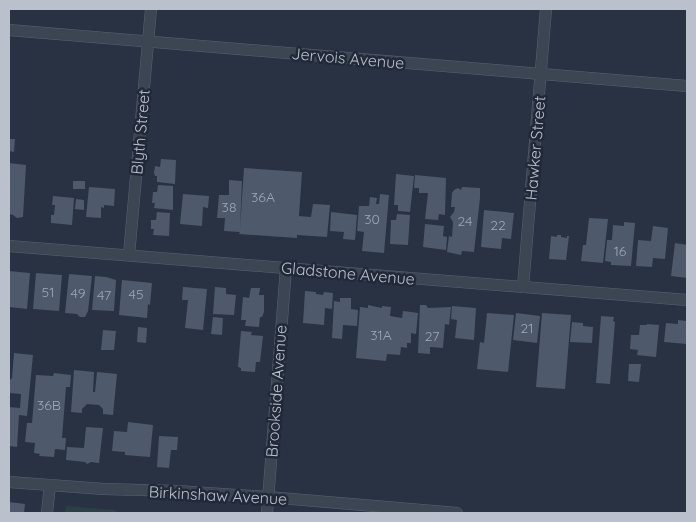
<svg xmlns="http://www.w3.org/2000/svg" width="696" height="522" viewBox="0 0 696 522" font-family="Quicksand,sans-serif">
<style>
.green{fill:#2a4043}
.building{fill:#4e596b}
.lines{fill:none;stroke-linecap:round;stroke-linejoin:round}
.minor-casing{stroke:#5b6270;stroke-width:12}
.minor{stroke:#3c4552;stroke-width:11}
.labels{text-anchor:middle;stroke-width:5;stroke-linejoin:round;paint-order:stroke}
.number-label{font-size:14px;fill:#9fa6b4}
.street-label{font-size:16px;fill:#bac0cc;stroke:#212938}
</style>
<rect width="100%" height="100%" fill="#283242"/>
<path class="green" d="M 66,506 L 116,510 L 115,513 L 65,513 Z"/>
<g class="building">
<path d="M 9,139 L 15,139 L 14,152 L 9,151 Z"/>
<path d="M 161,159 L 176,160 L 175,184 L 157,182 L 157,176 L 155,176 L 154,173 L 155,166 L 160,167 Z"/>
<path d="M 9,163 L 26,165 L 23,217 L 17,218 L 13,215 L 9,214 Z"/>
<path d="M 244,168 L 302,172 L 299,216 L 311,217 L 313,204 L 330,205 L 327,237 L 297,235 L 297,238 L 239,234 L 240,232 L 224,231 L 225,218 L 217,218 L 219,195 L 229,195 L 229,180 L 242,181 L 240,229 Z"/>
<path d="M 396,174 L 414,176 L 410,212 L 398,211 L 398,205 L 394,205 Z"/>
<path d="M 415,175 L 446,178 L 445,215 L 439,214 L 438,220 L 425,219 L 428,193 L 419,193 L 419,188 L 414,188 Z"/>
<rect x="73" y="181" width="12" height="8"/>
<path d="M 158,185 L 173,186 L 173,210 L 154,208 L 155,203 L 152,203 L 153,192 L 157,192 Z"/>
<path d="M 89,187 L 115,189 L 114,206 L 104,205 L 104,208 L 101,207 L 101,218 L 86,217 Z"/>
<path d="M 462,187 L 480,188 L 480,198 L 474,252 L 462,251 L 461,255 L 447,252 L 449,236 L 452,237 L 453,222 L 450,217 L 454,212 L 455,207 L 451,207 L 452,193 L 454,190 L 458,188 L 461,190 Z"/>
<path d="M 183,194 L 209,196 L 208,208 L 203,207 L 202,226 L 180,224 Z"/>
<path d="M 380,194 L 389,195 L 384,253 L 362,251 L 364,232 L 357,231 L 359,206 L 369,206 L 370,197 L 377,198 L 376,204 L 379,204 Z"/>
<path d="M 53,196 L 74,198 L 72,225 L 51,223 L 51,215 L 54,215 L 55,205 L 52,205 Z"/>
<path d="M 76,199 L 84,200 L 84,210 L 75,209 Z"/>
<path d="M 484,210 L 514,213 L 511,239 L 502,238 L 501,249 L 481,247 Z"/>
<path d="M 157,212 L 170,213 L 169,236 L 153,235 L 154,229 L 151,229 L 151,220 L 156,220 Z"/>
<path d="M 331,212 L 357,215 L 355,240 L 343,239 L 344,232 L 330,231 Z"/>
<path d="M 397,214 L 410,215 L 408,245 L 390,244 L 391,220 L 396,220 Z"/>
<path d="M 589,218 L 608,219 L 603,263 L 581,261 L 583,245 L 586,245 Z"/>
<path d="M 624,222 L 635,223 L 631,266 L 611,265 L 611,262 L 605,261 L 607,240 L 612,240 L 613,225 L 624,226 Z"/>
<path d="M 425,224 L 444,226 L 443,236 L 447,237 L 446,250 L 423,247 Z"/>
<path d="M 653,226 L 668,228 L 665,259 L 653,258 L 652,267 L 636,266 L 638,240 L 651,241 Z"/>
<path d="M 557,235 L 561,235 L 561,237 L 567,238 L 567,236 L 569,236 L 566,260 L 549,259 L 551,236 L 557,237 Z"/>
<path d="M 675,243 L 687,245 L 687,278 L 671,276 Z"/>
<path d="M 9,271 L 30,273 L 27,309 L 9,307 Z"/>
<path d="M 36,273 L 62,275 L 59,311 L 33,309 Z"/>
<path d="M 69,274 L 92,276 L 88,311 L 85,317 L 80,317 L 77,314 L 65,313 Z"/>
<path d="M 95,276 L 106,277 L 116,280 L 114,311 L 92,310 Z"/>
<path d="M 122,280 L 152,283 L 150,305 L 148,304 L 147,318 L 119,315 Z"/>
<path d="M 183,287 L 207,289 L 203,330 L 185,328 L 188,300 L 182,300 Z"/>
<path d="M 215,287 L 226,288 L 226,294 L 236,295 L 234,315 L 213,314 Z"/>
<path d="M 251,288 L 260,288 L 259,295 L 264,295 L 264,312 L 262,317 L 260,317 L 259,327 L 245,326 L 246,320 L 241,320 L 243,297 L 249,298 Z"/>
<path d="M 305,291 L 316,292 L 316,294 L 323,295 L 324,292 L 333,293 L 332,309 L 325,308 L 324,325 L 303,323 Z"/>
<path d="M 340,298 L 351,298 L 351,309 L 358,310 L 357,326 L 343,325 L 342,339 L 332,338 L 334,301 L 340,302 Z"/>
<path d="M 368,305 L 382,308 L 382,306 L 391,307 L 390,316 L 402,318 L 403,311 L 418,313 L 416,334 L 411,333 L 411,343 L 407,343 L 407,348 L 401,347 L 400,355 L 387,354 L 386,361 L 356,358 L 360,307 L 368,308 Z"/>
<path d="M 420,305 L 426,305 L 428,308 L 451,307 L 449,325 L 445,324 L 443,348 L 430,347 L 430,354 L 418,353 Z"/>
<path d="M 452,306 L 476,308 L 474,340 L 455,338 L 457,320 L 451,319 Z"/>
<path d="M 487,313 L 514,315 L 508,372 L 477,369 L 480,342 L 484,343 Z"/>
<path d="M 516,313 L 540,316 L 537,343 L 513,340 Z"/>
<path d="M 542,313 L 571,315 L 565,389 L 536,387 Z"/>
<path d="M 601,316 L 614,317 L 613,321 L 615,322 L 610,384 L 596,383 Z"/>
<path d="M 213,317 L 223,318 L 222,335 L 211,334 Z"/>
<path d="M 678,320 L 687,321 L 687,344 L 664,342 L 666,323 L 678,324 Z"/>
<path d="M 572,322 L 583,323 L 583,326 L 593,327 L 592,343 L 570,342 Z"/>
<path d="M 647,324 L 659,325 L 656,357 L 637,355 L 638,350 L 630,349 L 631,335 L 639,335 L 640,325 L 647,325 Z"/>
<path d="M 138,327 L 147,328 L 146,343 L 137,342 Z"/>
<path d="M 103,330 L 116,331 L 114,350 L 101,350 Z"/>
<path d="M 241,331 L 252,332 L 251,335 L 263,336 L 260,362 L 256,362 L 255,372 L 241,371 L 241,368 L 238,367 Z"/>
<path d="M 14,353 L 33,355 L 27,416 L 19,415 L 17,447 L 9,446 L 9,407 L 20,408 L 21,394 L 9,393 L 9,381 L 12,378 Z"/>
<path d="M 629,364 L 641,364 L 639,382 L 628,381 Z"/>
<path d="M 74,370 L 94,372 L 93,392 L 95,392 L 97,372 L 117,374 L 113,415 L 103,414 L 103,409 L 99,405 L 87,404 L 82,409 L 82,413 L 71,412 Z"/>
<path d="M 54,373 L 71,375 L 70,387 L 66,387 L 62,438 L 66,438 L 65,450 L 55,449 L 54,457 L 39,456 L 40,454 L 34,453 L 35,443 L 25,442 L 27,423 L 32,423 L 36,375 L 53,376 Z"/>
<path d="M 128,422 L 153,425 L 150,457 L 125,455 L 125,452 L 112,451 L 114,431 L 127,432 Z"/>
<path d="M 86,427 L 103,428 L 99,463 L 91,462 L 87,464 L 85,462 L 66,460 L 67,447 L 84,448 Z"/>
<path d="M 159,436 L 178,437 L 177,450 L 171,450 L 169,468 L 157,467 Z"/>
<path d="M 9,502 L 25,504 L 24,513 L 9,513 Z"/>
</g>
<g class="lines">
<g class="minor-casing">
<g id="minor">
<path d="M 9,30 L 687,86"/>
<path d="M 9,246 L 687,300"/>
<path d="M 129,255 L 151,9"/>
<path d="M 523,287 L 546,9"/>
<path d="M 9,482 L 104,489 L 177,491 L 268,497 L 457,513"/>
<path d="M 47,513 L 50,485"/>
<path d="M 267,513 L 286,268"/>
</g>
</g>
<use href="#minor" class="minor"/>
</g>
<g class="labels">
<g class="number-label">
<text x="263" y="202">36A</text>
<text x="229" y="212">38</text>
<text x="372" y="224">30</text>
<text x="465" y="226">24</text>
<text x="498" y="230">22</text>
<text x="620" y="256">16</text>
<text x="48" y="297">51</text>
<text x="78" y="298">49</text>
<text x="136" y="299">45</text>
<text x="104" y="300">47</text>
<text x="527" y="333">21</text>
<text x="381" y="340">31A</text>
<text x="432" y="341">27</text>
<text x="49" y="410">36B</text>
</g>
<g class="street-label">
<text transform="translate(348 58) rotate(5)" y="6">Jervois Avenue</text>
<text transform="translate(140 132) rotate(-85)" y="6">Blyth Street</text>
<text transform="translate(535 148) rotate(-85)" y="6">Hawker Street</text>
<text transform="translate(348 273) rotate(5)" y="6">Gladstone Avenue</text>
<text transform="translate(276 391) rotate(-86)" y="6">Brookside Avenue</text>
<text transform="translate(218 495) rotate(3)" y="6">Birkinshaw Avenue</text>
</g>
</g>
<rect width="696" height="522" fill="none" stroke="#bac0cc" stroke-width="20"/>
</svg>
